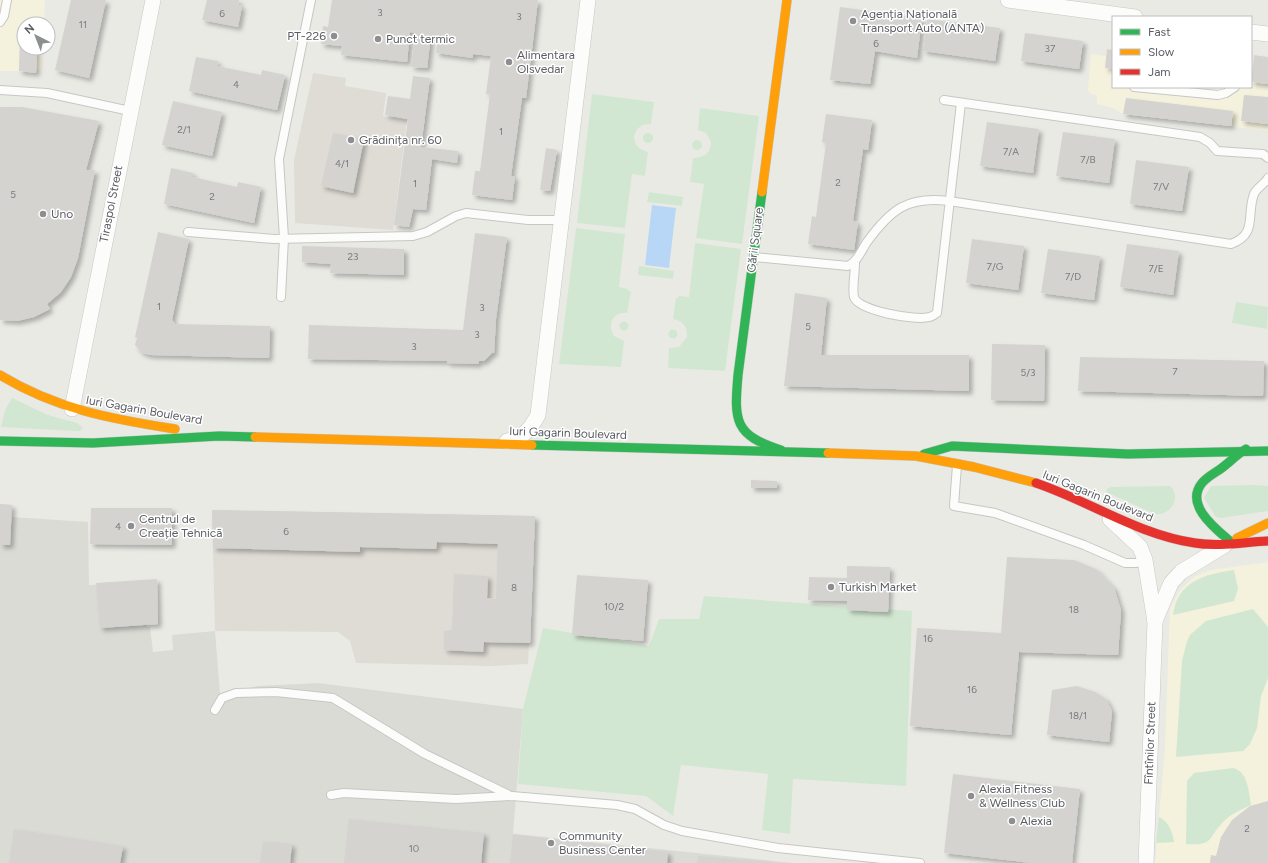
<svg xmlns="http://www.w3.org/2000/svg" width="1268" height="863" viewBox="0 0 1268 863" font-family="Figtree,sans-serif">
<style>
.commercial{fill:#f4f1dd}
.industrial{fill:#dbdbd6}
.education{fill:#dedcd4}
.green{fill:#d2e7d1}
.water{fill:#b8d7f6}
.building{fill:#d4d3d0;filter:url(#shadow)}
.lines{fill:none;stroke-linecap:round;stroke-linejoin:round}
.lane-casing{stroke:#c6c7c5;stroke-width:10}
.street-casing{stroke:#c6c7c5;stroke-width:16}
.fast-casing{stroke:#c7c7c6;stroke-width:10}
.slow-casing{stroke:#c7c7c6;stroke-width:10}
.jam-casing{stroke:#c7c7c6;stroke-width:10}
.lane{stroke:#fcfcfb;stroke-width:8}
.street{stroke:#fcfcfb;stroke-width:15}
.fast{stroke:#30b455;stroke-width:9}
.slow{stroke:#ff9f0a;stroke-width:9}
.jam{stroke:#e5322d;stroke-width:9}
.poi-dot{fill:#8c8e90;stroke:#fff;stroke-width:1.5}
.labels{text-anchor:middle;stroke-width:3;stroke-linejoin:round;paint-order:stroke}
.number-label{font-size:10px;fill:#797b7f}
.poi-label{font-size:12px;fill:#5a5d63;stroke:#fff;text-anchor:start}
.street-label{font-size:12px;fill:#5a5d63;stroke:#fff}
</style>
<defs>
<filter id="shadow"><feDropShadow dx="3.5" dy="3.5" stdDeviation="2" flood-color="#0004"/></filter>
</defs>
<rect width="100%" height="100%" fill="#eaeae5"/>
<g class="commercial">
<path d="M 0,0 L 45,0 L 44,24 L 24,24 L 24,38 L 20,38 L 19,71 L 0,71 Z"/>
<path d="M 37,48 L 42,48 L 41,69 L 36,69 Z"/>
<path d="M 1107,49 L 1113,50 L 1113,87 L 1251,87 L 1251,60 L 1253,60 L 1254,55 L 1268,57 L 1268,131 L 1123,114 L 1113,108 L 1097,104 L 1097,95 L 1091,94 L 1088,90 L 1091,54 L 1106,56 Z"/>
<path d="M 1268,562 L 1268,863 L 1155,863 L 1165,748 L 1170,608 L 1180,590 L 1194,577 L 1211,570 Z"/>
</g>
<path class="industrial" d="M 0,504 L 12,505 L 12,517 L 88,522 L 89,585 L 145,582 L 147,627 L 150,627 L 153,652 L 173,650 L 172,635 L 215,631 L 220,694 L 258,686 L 318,683 L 523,709 L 513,834 L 793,863 L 0,863 Z"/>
<g class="education">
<path d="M 313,73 L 346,78 L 345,86 L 386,93 L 383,116 L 407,120 L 393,230 L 295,223 L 294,160 Z"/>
<path d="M 212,510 L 535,516 L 528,664 L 492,666 L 356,663 L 350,641 L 338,632 L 215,631 Z"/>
</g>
<g class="green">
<path d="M 592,94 L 654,102 L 651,124 C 642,124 637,127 634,136 C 634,145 640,150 648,152 L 645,176 L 632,174 L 625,228 L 577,223 Z"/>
<path d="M 700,108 L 759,116 L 742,244 L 696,238 L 704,184 L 690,182 L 693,158 C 704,158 711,153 711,142 L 706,133 L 698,130 Z"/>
<circle cx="648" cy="138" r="5"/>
<circle cx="697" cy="145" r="5"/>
<path d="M 649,192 L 683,197 L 682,206 L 647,202 Z"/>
<path d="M 576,228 L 625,234 L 619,287 L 628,289 L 628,291 L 631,291 L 627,313 C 613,311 607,325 614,336 L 624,341 L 621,367 L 559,364 Z"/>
<path d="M 695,243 L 741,249 L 725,371 L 668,368 L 669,348 L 679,347 L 687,337 C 687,327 684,321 673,319 L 676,298 L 678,298 L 679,296 L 689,297 Z"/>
<path d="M 639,266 L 674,271 L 673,279 L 638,275 Z"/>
<path d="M 1236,302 L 1268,307 L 1267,329 L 1232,323 Z"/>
<circle cx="624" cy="326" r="4.5"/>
<circle cx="673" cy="334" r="4.5"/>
<path d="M 12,398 L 48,415 L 77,423 L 83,428 L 80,431 L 75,431 L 1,427 L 5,410 Z"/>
<path d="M 1254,485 L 1268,486 L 1268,511 L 1221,518 L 1216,517 L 1204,498 L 1211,486 Z"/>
<path d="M 1170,486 C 1182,497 1171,516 1155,514 L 1106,492 L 1107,489 L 1111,487 Z"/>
<path d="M 1234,570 L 1238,589 L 1234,601 L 1173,615 C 1177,581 1206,574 1234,570 Z"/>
<path d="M 704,596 L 912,611 L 906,786 L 793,779 L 790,834 L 762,830 L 768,774 L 681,765 L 673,816 L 646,796 L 518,784 L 523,709 L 543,628 L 649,646 L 659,619 L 699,619 Z"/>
<path d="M 1253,609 L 1268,627 L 1268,678 L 1261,696 L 1257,728 L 1250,744 L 1243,751 L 1176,757 L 1182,661 L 1187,641 L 1190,635 L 1206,621 Z"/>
<path d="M 1233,768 C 1248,771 1249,793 1251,805 C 1242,809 1231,814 1224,821 C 1207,838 1215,846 1186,844 L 1187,781 L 1194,773 Z"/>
<path d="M 1159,817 C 1169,822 1172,831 1174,842 L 1156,843 Z"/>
</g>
<path class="water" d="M 652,205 L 676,208 L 669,268 L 645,265 Z"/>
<g class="building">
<path d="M 71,0 L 106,0 L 89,78 L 55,70 Z"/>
<path d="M 207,0 L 239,0 L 238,5 L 242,6 L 238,27 L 202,20 Z"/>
<path d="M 332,0 L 538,0 L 526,98 L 522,98 L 511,176 L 515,176 L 512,200 L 472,195 L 475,171 L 480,171 L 490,94 L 486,94 L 491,56 L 473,54 L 473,58 L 436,53 L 438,36 L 431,35 L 427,68 L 411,67 L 415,33 L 410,32 L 407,62 L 341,55 L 342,46 L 321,44 L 323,26 L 328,27 Z"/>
<path d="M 840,7 L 922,18 L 917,58 L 875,51 L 870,84 L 830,80 Z"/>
<path d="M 927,19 L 1000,28 L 995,61 L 923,51 Z"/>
<path d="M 1025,33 L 1083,41 L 1079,69 L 1021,61 Z"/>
<path d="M 20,38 L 24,38 L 24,48 L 37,48 L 36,73 L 19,71 Z"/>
<path d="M 1107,49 L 1113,50 L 1113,69 L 1105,68 Z"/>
<path d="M 1254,55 L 1268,57 L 1268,84 L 1251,82 Z"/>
<path d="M 196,57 L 218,61 L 217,66 L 261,75 L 262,70 L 285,75 L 277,110 L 189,91 Z"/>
<path d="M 413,76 L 430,78 L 421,147 L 458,151 L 457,163 L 432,159 L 426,210 L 413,209 L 409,227 L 394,225 L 408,119 L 385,115 L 388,96 L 410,99 Z"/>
<path d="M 1244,95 L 1268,97 L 1268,124 L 1241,121 Z"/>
<path d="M 1126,98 L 1233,111 L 1231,126 L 1123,114 Z"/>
<path d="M 173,101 L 222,112 L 212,156 L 162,145 Z"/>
<path d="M 0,107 L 22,107 L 99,121 L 86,170 L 95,170 L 78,258 L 71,277 L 61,292 L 47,304 L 50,309 L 34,317 L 17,321 L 0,320 Z"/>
<path d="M 826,114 L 872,120 L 868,150 L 863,149 L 853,221 L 858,222 L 854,250 L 808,244 L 812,216 L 816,217 L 826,143 L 822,142 Z"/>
<path d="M 987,122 L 1039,129 L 1033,173 L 980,166 Z"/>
<path d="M 1063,132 L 1115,139 L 1109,183 L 1056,176 Z"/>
<path d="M 333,133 L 364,139 L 353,193 L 321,186 Z"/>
<path d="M 546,148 L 557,150 L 550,191 L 540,190 Z"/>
<path d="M 1136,160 L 1189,167 L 1182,211 L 1130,204 Z"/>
<path d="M 171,168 L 193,173 L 193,177 L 237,187 L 238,182 L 261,187 L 254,223 L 164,204 Z"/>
<path d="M 158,232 L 189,239 L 172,320 L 175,324 L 270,326 L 269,358 L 151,355 L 142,353 L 135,345 L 137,338 L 135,337 Z"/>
<path d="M 475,233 L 507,237 L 496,319 L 494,353 L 492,353 L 484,361 L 479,361 L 478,364 L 447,363 L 447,361 L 308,359 L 309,325 L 463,330 Z"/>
<path d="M 972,239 L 1024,246 L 1018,290 L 966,283 Z"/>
<path d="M 1127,244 L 1179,251 L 1173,295 L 1120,287 Z"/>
<path d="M 302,246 L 404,249 L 404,275 L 330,273 L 331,264 L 302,262 Z"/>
<path d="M 1048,249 L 1100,256 L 1094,300 L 1041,293 Z"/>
<path d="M 795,293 L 827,298 L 821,355 L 969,355 L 969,391 L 784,386 Z"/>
<path d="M 992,344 L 1045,345 L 1044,401 L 991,400 Z"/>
<path d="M 1080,357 L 1264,361 L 1263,396 L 1078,391 Z"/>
<path d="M 751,480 L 777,481 L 777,488 L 751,488 Z"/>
<path d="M 0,504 L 12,505 L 10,545 L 0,545 Z"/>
<path d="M 91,508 L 172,508 L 172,545 L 90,544 Z"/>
<path d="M 212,510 L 535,516 L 530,643 L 484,642 L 483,652 L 444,650 L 444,631 L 452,630 L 454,574 L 488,576 L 487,598 L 496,599 L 498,544 L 437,542 L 436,549 L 360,547 L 360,552 L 213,548 Z"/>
<path d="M 1007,557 L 1074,560 L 1096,569 L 1114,588 L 1121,610 L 1118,655 L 1019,652 L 1011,735 L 910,726 L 917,628 L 1001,633 Z"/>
<path d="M 847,566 L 890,567 L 888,612 L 847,610 L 847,601 L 808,600 L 809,577 L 847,578 Z"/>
<path d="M 577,575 L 648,580 L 643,641 L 572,635 Z"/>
<path d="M 157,579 L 158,624 L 100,628 L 96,583 Z"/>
<path d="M 1077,686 L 1095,692 L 1106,699 L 1112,711 L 1109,742 L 1047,735 L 1052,690 Z"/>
<path d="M 953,774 L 1080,789 L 1072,863 L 1032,863 L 944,853 Z"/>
<path d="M 1268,801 L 1268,863 L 1210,863 L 1211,855 L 1216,856 L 1221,837 L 1232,820 L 1250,806 Z"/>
<path d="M 349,819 L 484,833 L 481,863 L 344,863 Z"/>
<path d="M 14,829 L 123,846 L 120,863 L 9,863 Z"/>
<path d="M 513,834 L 668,852 L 667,863 L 510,863 Z"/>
<path d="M 263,841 L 292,844 L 290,863 L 260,863 Z"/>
<path d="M 698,856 L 771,862 L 771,863 L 697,863 Z"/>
</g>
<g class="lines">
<g class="lane-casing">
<g id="lane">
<path d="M 0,22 L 4,16 L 7,0"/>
<path d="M 1134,87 L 1218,95 L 1226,93 L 1235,87"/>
<path d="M 0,90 L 47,93 L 130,111"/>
<path d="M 944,100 L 1200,137 L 1210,143 L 1217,151 L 1263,154 L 1268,158"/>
<path d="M 188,232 L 274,239 L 413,236 L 427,232 L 456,216 L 466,213 L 528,220 L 562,220"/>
<path d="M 754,257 L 848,266 C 858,261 861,251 867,242 C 891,209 908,196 949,201 L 1231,244 C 1258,234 1246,215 1254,194 C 1257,187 1265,184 1268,178"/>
<path d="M 855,263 C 855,273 852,288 854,297 C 858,311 917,321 929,317 C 932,317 935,314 937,313 L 961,103"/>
<path d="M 281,297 L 284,238 L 279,159 L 311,0"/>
<path d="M 957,465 L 954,506 L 995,513 L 1084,545 L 1125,563 L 1136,563 L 1145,560"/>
<path d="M 215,710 L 222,698 L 236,693 L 276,692 L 333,698 L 425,754 L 509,795"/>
<path d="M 331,795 L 344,793 L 456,799 L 512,796 L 617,805 L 635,809 L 664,825 L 682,831 L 778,848 L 920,863"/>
</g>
</g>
<g class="street-casing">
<g id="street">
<path d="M 1008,0 L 1135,17"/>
<path d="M 1251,32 L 1268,34"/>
<path d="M 72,409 L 153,0"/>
<path d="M 507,441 C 523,439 531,428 538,415 L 588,0"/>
<path d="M 1110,519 L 1140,547 L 1145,560 L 1155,622 L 1146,863"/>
<path d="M 1155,621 L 1171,583 L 1181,572 L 1225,545"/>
</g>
</g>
<g class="fast-casing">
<g id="fast">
<path d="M 762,192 L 738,375 C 734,421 734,435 781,450"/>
<path d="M 0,441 L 93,443 L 219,436 L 255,437"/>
<path d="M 532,445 L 828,453"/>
<path d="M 924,454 L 952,446 L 1128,454 L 1268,451"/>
<path d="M 1231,542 C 1216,529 1184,505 1202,483 C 1207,477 1213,474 1219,470 C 1229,463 1236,455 1246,449"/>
</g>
</g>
<g class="slow-casing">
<g id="slow">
<path d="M 762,192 L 787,0"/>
<path d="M 0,375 C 56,409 111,419 175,429"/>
<path d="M 255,437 L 532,445"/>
<path d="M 828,453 L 916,456 L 974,467 L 1036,483"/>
<path d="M 1237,538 L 1268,523"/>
</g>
</g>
<g class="jam-casing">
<path id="jam" d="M 1036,483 C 1089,501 1139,535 1195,543 C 1219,547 1244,542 1268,541"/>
</g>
<use href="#lane" class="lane"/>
<use href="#street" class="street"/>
<use href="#fast" class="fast"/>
<use href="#slow" class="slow"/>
<use href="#jam" class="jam"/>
</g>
<g class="poi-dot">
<circle cx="853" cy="21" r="4"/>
<circle cx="334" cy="36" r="4"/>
<circle cx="378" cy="39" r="4"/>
<circle cx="509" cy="62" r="4"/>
<circle cx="351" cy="140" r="4"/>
<circle cx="43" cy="214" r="4"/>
<circle cx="131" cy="526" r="4"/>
<circle cx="831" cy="587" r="4"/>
<circle cx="971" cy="796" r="4"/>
<circle cx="1012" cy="821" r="4"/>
<circle cx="551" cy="843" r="4"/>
</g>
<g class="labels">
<g class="number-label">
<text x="380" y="16">3</text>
<text x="222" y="17">6</text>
<text x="519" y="20">3</text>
<text x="83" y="28">11</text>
<text x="876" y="47">6</text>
<text x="1050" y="52">37</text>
<text x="236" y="88">4</text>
<text x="184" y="133">2/1</text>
<text x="501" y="135">1</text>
<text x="1011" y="155">7/A</text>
<text x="1088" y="163">7/B</text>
<text x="342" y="167">4/1</text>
<text x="838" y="186">2</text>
<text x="415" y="187">1</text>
<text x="1161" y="190">7/V</text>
<text x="13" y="198">5</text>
<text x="212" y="200">2</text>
<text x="353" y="260">23</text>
<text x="995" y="270">7/G</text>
<text x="1156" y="272">7/E</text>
<text x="1073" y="280">7/D</text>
<text x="159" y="310">1</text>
<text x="482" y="311">3</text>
<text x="808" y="330">5</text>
<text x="477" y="338">3</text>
<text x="414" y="350">3</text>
<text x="1175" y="375">7</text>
<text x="1028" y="376">5/3</text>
<text x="118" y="530">4</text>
<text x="286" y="535">6</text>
<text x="514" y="591">8</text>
<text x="614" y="610">10/2</text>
<text x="1074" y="613">18</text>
<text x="928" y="642">16</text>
<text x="972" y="693">16</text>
<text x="1078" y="719">18/1</text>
<text x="1247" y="832">2</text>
<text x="414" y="852">10</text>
</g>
<g class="poi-label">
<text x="861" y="18">Agenția Națională<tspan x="861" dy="14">Transport Auto (ANTA)</tspan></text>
<text x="326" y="40" text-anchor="end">PT-226</text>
<text x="386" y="43">Punct termic</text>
<text x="517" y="59">Alimentara<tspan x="517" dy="14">Olsvedar</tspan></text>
<text x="359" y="144">Grădinița nr. 60</text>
<text x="51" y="218">Uno</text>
<text x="139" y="523">Centrul de<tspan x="139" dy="14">Creație Tehnică</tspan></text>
<text x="839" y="591">Turkish Market</text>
<text x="979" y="793">Alexia Fitness<tspan x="979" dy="14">&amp; Wellness Club</tspan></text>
<text x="1020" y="825">Alexia</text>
<text x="559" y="840">Community<tspan x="559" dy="14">Business Center</tspan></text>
</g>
<g class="street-label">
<text transform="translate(111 204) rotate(-79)" y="4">Tiraspol Street</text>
<text transform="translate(755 240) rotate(-83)" y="4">Gării Square</text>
<text transform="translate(144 410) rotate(10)" y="4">Iuri Gagarin Boulevard</text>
<text transform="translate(568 433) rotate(2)" y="4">Iuri Gagarin Boulevard</text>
<text transform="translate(1098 496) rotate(22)" y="4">Iuri Gagarin Boulevard</text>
<text transform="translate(1150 743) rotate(-88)" y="4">Fîntînilor Street</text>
</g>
</g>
<rect x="1112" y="16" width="140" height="72" fill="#ffffff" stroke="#bdbec1"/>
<rect x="1120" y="29" width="20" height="6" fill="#30b455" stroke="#bdbec1"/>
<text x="1148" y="36" font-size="12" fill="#5a5d63">Fast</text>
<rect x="1120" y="49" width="20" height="6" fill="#ff9f0a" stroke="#bdbec1"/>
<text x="1148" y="56" font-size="12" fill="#5a5d63">Slow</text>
<rect x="1120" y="69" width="20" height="6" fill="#e5322d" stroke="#bdbec1"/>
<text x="1148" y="76" font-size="12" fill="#5a5d63">Jam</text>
<g transform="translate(36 36) rotate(318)"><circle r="19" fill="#ffffff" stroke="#bdbec1"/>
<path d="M0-3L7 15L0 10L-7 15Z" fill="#8c8e90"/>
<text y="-6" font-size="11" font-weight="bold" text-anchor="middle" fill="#5a5d63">N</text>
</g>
</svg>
